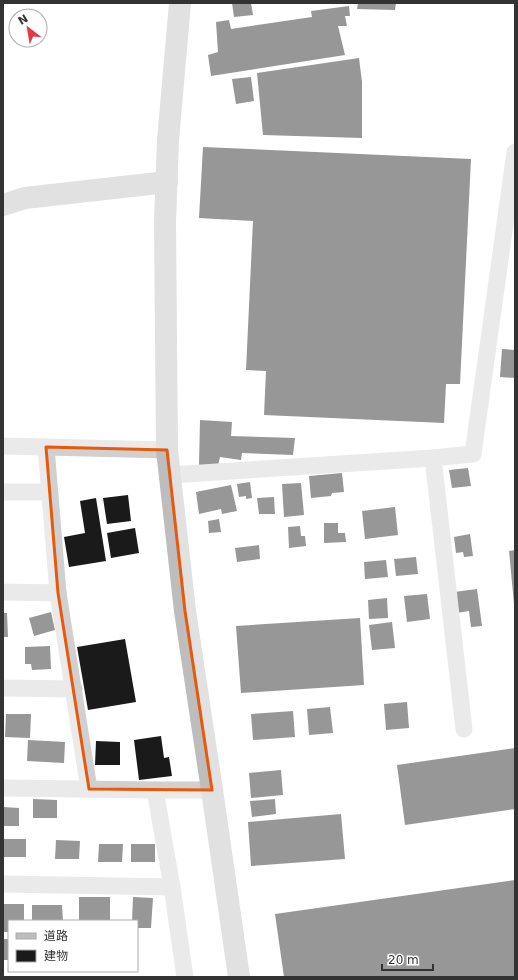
<svg xmlns="http://www.w3.org/2000/svg" width="518" height="980" viewBox="0 0 518 980" font-family="'DejaVu Sans','Noto Sans JP',sans-serif">
<style>
.building{fill:#1a1a1a}
.lines{fill:none;stroke-linecap:round;stroke-linejoin:round}
.street{stroke:#d0d0d0;stroke-width:17}
.secondary{stroke:#bdbdbd;stroke-width:22}
.marked{fill:none;stroke:#e8590c;stroke-width:3;stroke-linejoin:round}
</style>
<rect width="100%" height="100%" fill="#fff"/>
<g class="building">
<path d="M 232,3 L 251,3 L 253,15 L 234,17 Z"/>
<path d="M 358,3 L 396,3 L 395,10 L 357,9 Z"/>
<path d="M 349,6 L 350,16 L 345,16 L 347,26 L 338,26 L 345,55 L 211,76 L 208,55 L 218,52 L 216,22 L 229,20 L 231,29 L 312,17 L 311,11 Z"/>
<path d="M 359,58 L 362,82 L 362,138 L 263,135 L 257,73 Z"/>
<path d="M 251,77 L 254,101 L 236,104 L 232,79 Z"/>
<path d="M 203,147 L 471,159 L 460,384 L 446,384 L 444,423 L 264,415 L 266,371 L 246,370 L 253,221 L 199,218 Z"/>
<path d="M 502,349 L 515,350 L 515,378 L 500,377 Z"/>
<path d="M 200,420 L 232,422 L 231,436 L 295,438 L 293,455 L 242,453 L 241,460 L 220,457 L 218,466 L 199,465 Z"/>
<path d="M 468,468 L 471,486 L 452,488 L 449,470 Z"/>
<path d="M 342,473 L 344,492 L 332,493 L 331,496 L 311,498 L 309,476 Z"/>
<path d="M 250,482 L 252,498 L 246,499 L 246,496 L 239,497 L 237,484 Z"/>
<path d="M 301,483 L 304,515 L 284,517 L 282,484 Z"/>
<path d="M 231,485 L 237,511 L 222,514 L 221,509 L 199,514 L 196,492 Z"/>
<path d="M 128,495 L 131,521 L 107,524 L 103,498 Z"/>
<path d="M 274,497 L 275,514 L 259,514 L 257,498 Z"/>
<path d="M 96,498 L 106,561 L 69,567 L 64,537 L 85,533 L 80,501 Z"/>
<path d="M 395,507 L 398,535 L 365,539 L 362,511 Z"/>
<path d="M 219,519 L 221,532 L 209,533 L 208,521 Z"/>
<path d="M 324,523 L 338,523 L 338,533 L 345,533 L 346,542 L 324,543 Z"/>
<path d="M 300,526 L 301,536 L 305,536 L 306,546 L 289,548 L 288,527 Z"/>
<path d="M 135,528 L 139,553 L 111,558 L 107,533 Z"/>
<path d="M 470,534 L 473,556 L 464,557 L 463,552 L 456,553 L 454,537 Z"/>
<path d="M 259,545 L 260,559 L 237,562 L 235,548 Z"/>
<path d="M 515,550 L 515,604 L 514,604 L 509,551 Z"/>
<path d="M 416,557 L 418,574 L 396,576 L 394,559 Z"/>
<path d="M 386,560 L 388,577 L 365,579 L 364,562 Z"/>
<path d="M 477,589 L 482,626 L 471,627 L 469,611 L 457,613 L 454,592 Z"/>
<path d="M 427,594 L 430,619 L 407,622 L 404,596 Z"/>
<path d="M 387,598 L 388,618 L 369,619 L 368,600 Z"/>
<path d="M 51,612 L 55,630 L 34,636 L 29,618 Z"/>
<path d="M 3,613 L 7,613 L 8,637 L 3,637 Z"/>
<path d="M 360,618 L 364,685 L 241,693 L 236,626 Z"/>
<path d="M 392,622 L 395,648 L 372,650 L 369,625 Z"/>
<path d="M 125,639 L 136,702 L 88,710 L 77,647 Z"/>
<path d="M 50,646 L 51,669 L 32,670 L 31,664 L 25,664 L 25,647 Z"/>
<path d="M 407,702 L 409,728 L 386,730 L 384,704 Z"/>
<path d="M 330,707 L 333,733 L 309,735 L 307,709 Z"/>
<path d="M 293,711 L 295,737 L 253,740 L 251,714 Z"/>
<path d="M 6,714 L 31,714 L 30,738 L 5,737 Z"/>
<path d="M 161,736 L 164,758 L 169,757 L 172,776 L 139,780 L 134,740 Z"/>
<path d="M 28,740 L 65,742 L 64,763 L 27,761 Z"/>
<path d="M 96,741 L 120,742 L 120,765 L 95,765 Z"/>
<path d="M 515,748 L 515,809 L 405,825 L 397,765 Z"/>
<path d="M 281,770 L 283,795 L 251,798 L 249,773 Z"/>
<path d="M 33,799 L 57,800 L 57,818 L 33,818 Z"/>
<path d="M 275,799 L 276,814 L 252,817 L 250,801 Z"/>
<path d="M 3,807 L 19,808 L 19,826 L 3,826 Z"/>
<path d="M 341,814 L 345,859 L 251,866 L 248,822 Z"/>
<rect x="3" y="839" width="23" height="18"/>
<path d="M 56,840 L 80,841 L 79,859 L 55,859 Z"/>
<path d="M 99,844 L 123,844 L 122,862 L 98,862 Z"/>
<rect x="131" y="844" width="24" height="18"/>
<path d="M 515,880 L 515,977 L 284,977 L 275,914 Z"/>
<rect x="79" y="897" width="31" height="24"/>
<path d="M 133,897 L 153,898 L 151,928 L 137,928 L 137,921 L 132,921 Z"/>
<path d="M 3,904 L 24,904 L 24,921 L 9,921 L 9,932 L 3,932 Z"/>
<path d="M 32,905 L 62,905 L 63,921 L 32,921 Z"/>
<rect x="3" y="939" width="6" height="21"/>
</g>
<g class="lines">
<g class="street">
<path d="M 3,446 L 167,450"/>
<path d="M 46,447 L 58,593 L 89,789"/>
<path d="M 433,458 L 464,729"/>
<path d="M 170,475 L 433,458 L 473,454 L 515,152"/>
<path d="M 3,492 L 49,492"/>
<path d="M 3,592 L 58,593"/>
<path d="M 3,688 L 74,689"/>
<path d="M 3,788 L 155,790 L 212,790"/>
<path d="M 155,790 L 172,887 L 185,977"/>
<path d="M 3,884 L 172,887"/>
</g>
<g class="secondary">
<path d="M 180,3 L 168,140 L 165,222 L 167,450 L 185,611 L 212,790 L 239,977"/>
<path d="M 3,205 L 25,198 L 167,182"/>
</g>
</g>
<path d="M0 0H518V980H0ZM 46,447 L 167,450 L 185,611 L 212,790 L 89,789 L 58,593 Z" fill="#fff" fill-opacity=".55" fill-rule="evenodd"/>
<path class="marked" d="M 46,447 L 167,450 L 185,611 L 212,790 L 89,789 L 58,593 Z"/>
<rect width="518" height="980" fill="none" stroke="#333333" stroke-width="8"/>
<rect x="8" y="920" width="130" height="52" fill="#ffffff" stroke="#adadad"/>
<rect x="16" y="933" width="20" height="6" fill="#bdbdbd" stroke="#adadad"/>
<text x="44" y="940" font-size="12" fill="#333333">道路</text>
<rect x="16" y="950" width="20" height="12" fill="#1a1a1a" stroke="#adadad"/>
<text x="44" y="960" font-size="12" fill="#333333">建物</text>
<g transform="translate(28 28) rotate(329)"><circle r="19" fill="#ffffff" stroke="#adadad"/>
<path d="M0-3L7 15L0 10L-7 15Z" fill="#e63946"/>
<text y="-6" font-size="11" font-weight="bold" text-anchor="middle" fill="#333333">N</text>
</g>
<path d="M382 964v6h51v-6" fill="none" stroke="#333333" stroke-width="2"/>
<text x="388" y="964" font-size="12" fill="#333333" stroke="#ffffff" stroke-width="3" paint-order="stroke">20 m</text>
</svg>
